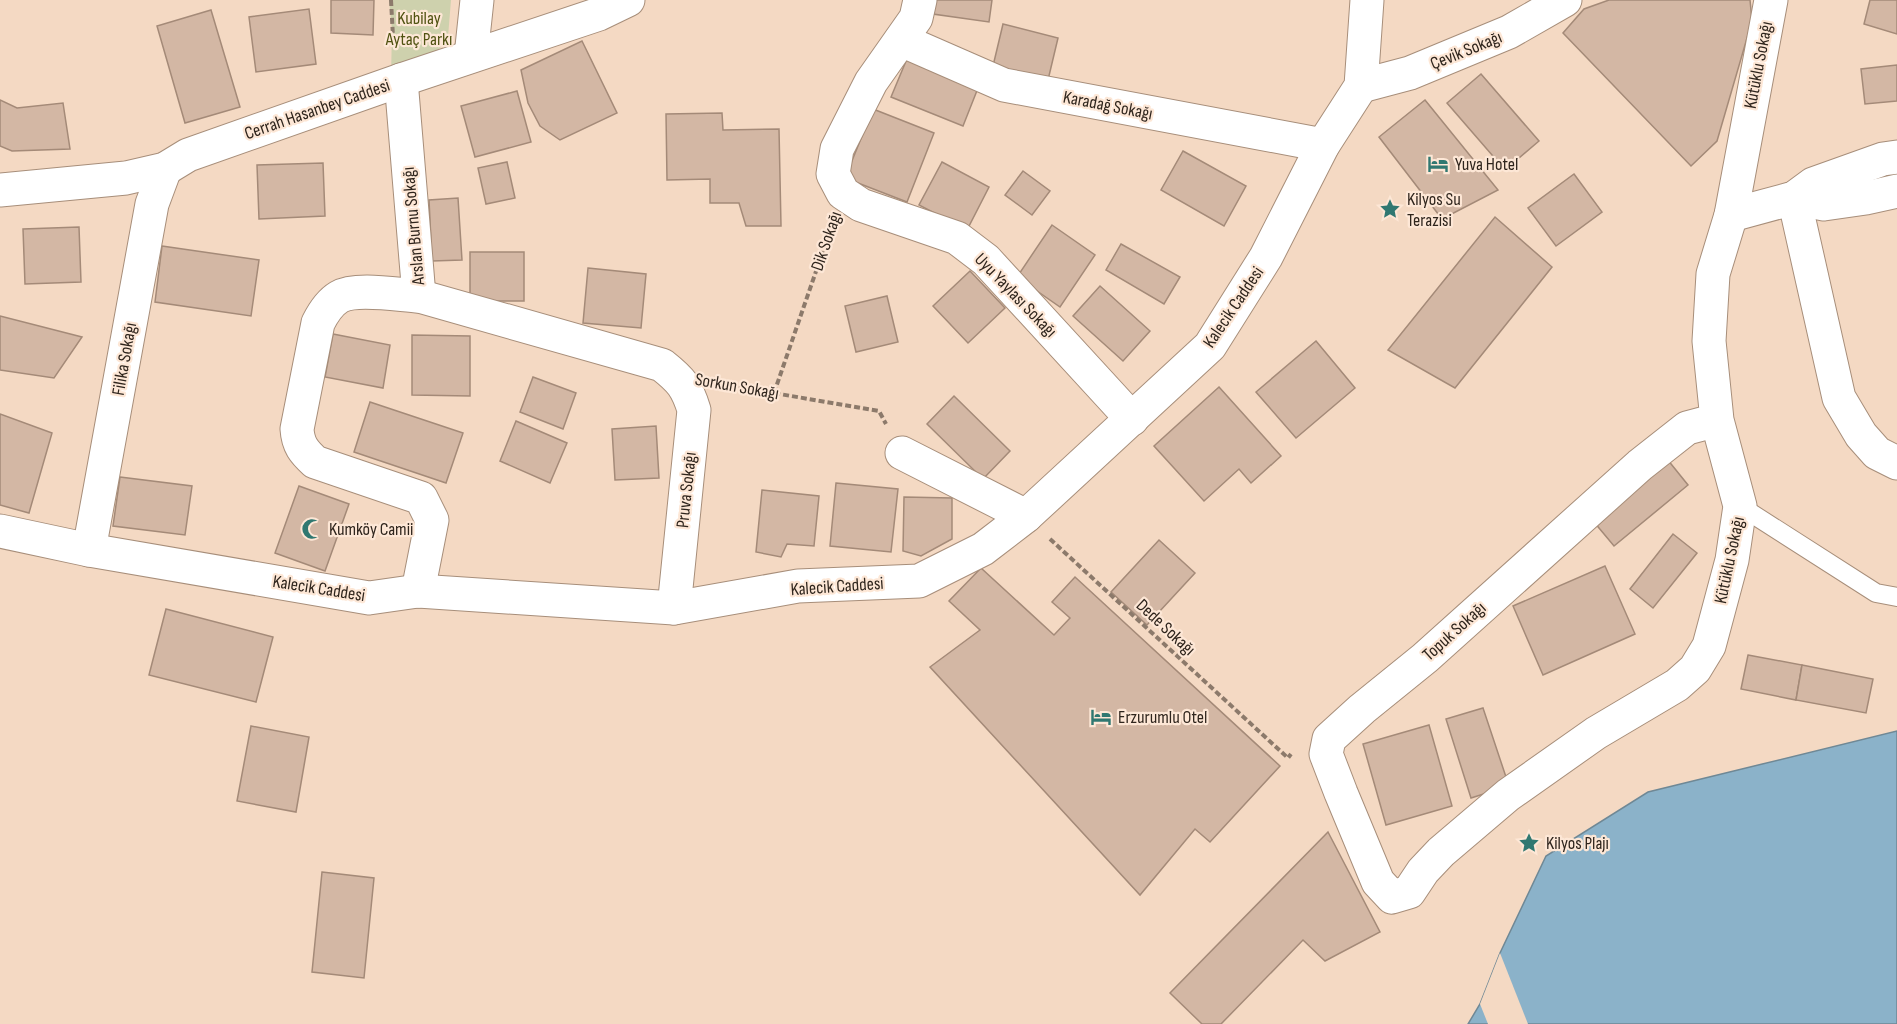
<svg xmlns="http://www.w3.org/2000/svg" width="1897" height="1024" viewBox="0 0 1897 1024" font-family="'Sofia Sans Condensed',sans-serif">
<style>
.green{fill:#ced1ad}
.water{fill:#8bb2c9;stroke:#6f8895;stroke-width:1.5}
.pier{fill:#f4d9c3}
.building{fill:#d3b7a4;stroke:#a48a78;stroke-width:1.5}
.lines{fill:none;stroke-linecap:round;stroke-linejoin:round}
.service-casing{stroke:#a78e7a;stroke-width:20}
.minor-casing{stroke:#a78e7a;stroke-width:35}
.path{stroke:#8c7a6b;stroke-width:4;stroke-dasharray:6 3;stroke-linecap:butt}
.service{stroke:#fff;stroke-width:18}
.minor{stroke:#fff;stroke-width:33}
.labels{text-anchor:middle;stroke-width:4.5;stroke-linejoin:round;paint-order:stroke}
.park-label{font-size:18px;fill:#505211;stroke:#fde7d6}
.street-label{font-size:18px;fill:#2f251d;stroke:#fde7d6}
.poi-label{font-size:18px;fill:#2f251d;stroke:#fde7d6;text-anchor:start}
</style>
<rect width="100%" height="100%" fill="#f4d9c3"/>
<path class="green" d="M 389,0 L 451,0 L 448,37 L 431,60 L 391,78 L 392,29 Z"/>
<path class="water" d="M 1897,731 L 1897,1024 L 1468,1024 L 1480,1004 L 1500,953 L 1546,856 L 1648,792 Z"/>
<path class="pier" d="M 1500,953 L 1528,1024 L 1488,1024 L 1480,1004 Z"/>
<g class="building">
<path d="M 331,0 L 374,0 L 373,35 L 331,33 Z"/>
<path d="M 936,0 L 992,0 L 989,22 L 933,14 Z"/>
<path d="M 1609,0 L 1750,0 L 1752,21 L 1717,141 L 1691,166 L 1563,33 L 1584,9 Z"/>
<path d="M 1870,0 L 1897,0 L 1897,34 L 1864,24 Z"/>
<path d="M 309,9 L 316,64 L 256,72 L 249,17 Z"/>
<path d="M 211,10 L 240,107 L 185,123 L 157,26 Z"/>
<path d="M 1003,24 L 1058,38 L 1048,80 L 993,66 Z"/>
<path d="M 582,41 L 617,113 L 560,140 L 540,126 L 528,103 L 521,70 Z"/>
<path d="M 909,54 L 980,83 L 963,126 L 891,97 Z"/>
<path d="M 1897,65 L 1897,101 L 1865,104 L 1861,69 Z"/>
<path d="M 1481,74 L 1539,141 L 1505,170 L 1447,103 Z"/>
<path d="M 517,91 L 531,142 L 475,157 L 461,106 Z"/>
<path d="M 0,100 L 17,108 L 63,103 L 70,149 L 12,151 L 0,146 Z"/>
<path d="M 1425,100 L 1498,190 L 1442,219 L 1379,137 Z"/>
<path d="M 873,109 L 934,133 L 907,202 L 845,178 Z"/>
<path d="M 722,113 L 723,130 L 779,129 L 781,226 L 746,226 L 739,203 L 710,203 L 710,179 L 667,180 L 666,114 Z"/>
<path d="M 1183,151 L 1246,186 L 1224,226 L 1161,190 Z"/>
<path d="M 507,162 L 515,198 L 486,204 L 478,168 Z"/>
<path d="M 942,162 L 989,187 L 967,230 L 919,205 Z"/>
<path d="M 323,163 L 325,216 L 259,219 L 257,165 Z"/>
<path d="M 1023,171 L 1050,191 L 1032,215 L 1005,195 Z"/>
<path d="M 1574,174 L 1602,212 L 1556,246 L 1528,208 Z"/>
<path d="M 458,198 L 462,260 L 432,261 L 429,200 Z"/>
<path d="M 1495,217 L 1552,267 L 1455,388 L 1388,350 Z"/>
<path d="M 1052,225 L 1095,255 L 1060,307 L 1017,277 Z"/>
<path d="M 79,227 L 81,282 L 25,284 L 23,229 Z"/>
<path d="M 1121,244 L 1180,277 L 1164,304 L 1106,270 Z"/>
<path d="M 162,246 L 259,260 L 251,316 L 155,302 Z"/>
<rect x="470" y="252" width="54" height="49"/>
<path d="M 588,268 L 646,274 L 641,328 L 583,323 Z"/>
<path d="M 970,271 L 1005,308 L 968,343 L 933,306 Z"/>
<path d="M 1100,286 L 1150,331 L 1123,361 L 1073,316 Z"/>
<path d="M 887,296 L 898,342 L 856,352 L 845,306 Z"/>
<path d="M 0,316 L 82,337 L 54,378 L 0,370 Z"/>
<path d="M 333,334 L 390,345 L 383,388 L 325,377 Z"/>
<path d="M 412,335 L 470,336 L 470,396 L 412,395 Z"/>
<path d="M 1316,341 L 1355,388 L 1296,438 L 1256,392 Z"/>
<path d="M 533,377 L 576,393 L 563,429 L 520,412 Z"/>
<path d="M 1219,387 L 1281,456 L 1251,483 L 1239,469 L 1204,501 L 1154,446 Z"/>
<path d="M 954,396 L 1010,451 L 983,479 L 927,424 Z"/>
<path d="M 370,402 L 463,433 L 446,483 L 354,452 Z"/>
<path d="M 0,414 L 52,433 L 29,513 L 0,505 Z"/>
<path d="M 516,421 L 567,443 L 550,483 L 500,461 Z"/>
<path d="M 656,426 L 659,478 L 615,480 L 612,429 Z"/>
<path d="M 1663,454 L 1688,485 L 1614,546 L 1589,516 Z"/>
<path d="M 120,477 L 192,486 L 185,535 L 113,526 Z"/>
<path d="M 836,483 L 898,489 L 891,552 L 830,546 Z"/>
<path d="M 299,486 L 349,504 L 325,571 L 275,553 Z"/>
<path d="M 762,490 L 819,496 L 814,546 L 787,544 L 781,557 L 756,552 Z"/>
<path d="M 904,497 L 952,498 L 952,539 L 921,556 L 903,551 Z"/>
<path d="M 1673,534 L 1697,553 L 1653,608 L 1630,589 Z"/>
<path d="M 1159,540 L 1195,573 L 1147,625 L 1111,592 Z"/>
<path d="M 1605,566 L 1635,634 L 1543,675 L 1513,606 Z"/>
<path d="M 981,568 L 1054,635 L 1070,618 L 1052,602 L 1075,577 L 1280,766 L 1210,842 L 1195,829 L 1140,895 L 930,667 L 980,630 L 949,601 Z"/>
<path d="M 166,609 L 273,637 L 256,702 L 149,675 Z"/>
<path d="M 1748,655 L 1802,665 L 1796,700 L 1741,689 Z"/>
<path d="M 1802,665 L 1873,679 L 1866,713 L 1796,700 Z"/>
<path d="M 1483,708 L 1509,786 L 1471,798 L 1446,719 Z"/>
<path d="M 1429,725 L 1452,806 L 1386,825 L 1363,744 Z"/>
<path d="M 251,726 L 309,737 L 296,812 L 237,801 Z"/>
<path d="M 1328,832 L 1380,932 L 1325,961 L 1303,940 L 1221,1024 L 1202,1024 L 1170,993 Z"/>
<path d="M 322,872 L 374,878 L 364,978 L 312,972 Z"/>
</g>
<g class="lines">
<g class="service-casing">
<path id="service" d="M 1740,506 L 1876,593 L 1897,597"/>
</g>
<g class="minor-casing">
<g id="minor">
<path d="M 920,0 L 916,18 L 871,82 L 837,149 L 833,174 L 843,193 L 861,205 L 957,238 L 986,260 L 1132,419"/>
<path d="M 901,40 L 1004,85 L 1323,145"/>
<path d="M 471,56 L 477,0"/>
<path d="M 401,80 L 419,296 C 399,295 356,287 339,297 C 329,303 323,313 318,323 L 297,429 C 298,445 304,452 315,462 L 421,498 L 432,520 L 418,591"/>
<path d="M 1361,86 L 1410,73 L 1509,32 L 1565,0"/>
<path d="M 0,190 L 126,178 L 165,169 L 188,155 L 401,80 L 599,14 L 628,0"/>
<path d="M 1794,198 L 1839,398 L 1861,435 L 1877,453 L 1897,463"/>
<path d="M 1794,198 L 1824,204 L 1866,198 L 1897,191"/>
<path d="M 1731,215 L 1794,198 L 1813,184 L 1883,159 L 1897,157"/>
<path d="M 419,296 L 662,365 C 681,380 687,387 694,410 L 674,608"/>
<path d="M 1717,420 L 1687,428 L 1640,465 L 1425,658 L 1362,709 L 1329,739 L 1326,754 L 1341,793 L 1378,882 L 1392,897 L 1409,892 L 1423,871 L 1441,852 L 1508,795 L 1596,733 L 1677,685 L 1695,669 L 1709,646 L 1732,560 L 1740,506 L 1717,420 L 1709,341 L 1713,274 L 1731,215 L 1771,0"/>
<path d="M 902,453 L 1026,516"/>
<path d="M 0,531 L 89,550 L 369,598 L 418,591 L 674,608 L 798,586 L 919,581 L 983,549 L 1026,516 L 1210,346 L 1266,257 L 1323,145 L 1361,86 L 1367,0"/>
<path d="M 89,550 L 152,204 L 165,169"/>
</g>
</g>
<g class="path">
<path d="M 391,0 L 393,37 L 401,44"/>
<path d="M 721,384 L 879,411 L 886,424"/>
<path d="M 774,393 L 832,225"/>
<path d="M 1050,539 L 1288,758 L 1291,754"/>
</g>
<use href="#service" class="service"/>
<use href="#minor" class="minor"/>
</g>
<defs>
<g id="hotel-bare" transform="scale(1.62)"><path d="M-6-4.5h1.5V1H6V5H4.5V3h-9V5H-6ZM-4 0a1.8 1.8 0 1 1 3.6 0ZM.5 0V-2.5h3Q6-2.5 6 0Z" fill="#307871" stroke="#fde7d6" stroke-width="2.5" paint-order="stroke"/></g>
<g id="sight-bare" transform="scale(1.62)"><path d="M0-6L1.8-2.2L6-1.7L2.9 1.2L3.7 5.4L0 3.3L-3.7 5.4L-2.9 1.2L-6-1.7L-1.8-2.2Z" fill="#307871" stroke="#fde7d6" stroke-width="2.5" paint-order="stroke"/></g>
<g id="mosque-bare" transform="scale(1.62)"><path d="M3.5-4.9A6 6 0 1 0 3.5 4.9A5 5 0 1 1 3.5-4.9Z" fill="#307871" stroke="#fde7d6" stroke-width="2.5" paint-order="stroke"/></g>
</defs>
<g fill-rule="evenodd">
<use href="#hotel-bare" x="1438" y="164"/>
<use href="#sight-bare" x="1390" y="209"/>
<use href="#mosque-bare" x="312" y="529"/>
<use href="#hotel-bare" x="1101" y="717"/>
<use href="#sight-bare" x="1529" y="843"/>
</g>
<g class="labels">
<g class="park-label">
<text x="419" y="24">Kubilay<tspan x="419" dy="21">Aytaç Parkı</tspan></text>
</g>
<g class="street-label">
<text transform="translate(1466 50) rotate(-22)" y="6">Çevik Sokağı</text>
<text transform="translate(1758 65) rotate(-79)" y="6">Kütüklu Sokağı</text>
<text transform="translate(1108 105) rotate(11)" y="6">Karadağ Sokağı</text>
<text transform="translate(317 109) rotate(-19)" y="6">Cerrah Hasanbey Caddesi</text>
<text transform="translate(413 226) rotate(-95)" y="6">Arslan Burnu Sokağı</text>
<text transform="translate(826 241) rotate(-71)" y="6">Dik Sokağı</text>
<text transform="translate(1016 295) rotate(46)" y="6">Uyu Yaylası Sokağı</text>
<text transform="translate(1233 307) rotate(-56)" y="6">Kalecik Caddesi</text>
<text transform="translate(124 359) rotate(-80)" y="6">Filika Sokağı</text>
<text transform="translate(737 386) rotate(10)" y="6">Sorkun Sokağı</text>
<text transform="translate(686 490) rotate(-84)" y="6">Pruva Sokağı</text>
<text transform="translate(1729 560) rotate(-78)" y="6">Kütüklu Sokağı</text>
<text transform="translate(837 586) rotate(-4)" y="6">Kalecik Caddesi</text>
<text transform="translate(319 588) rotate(9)" y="6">Kalecik Caddesi</text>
<text transform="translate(1166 627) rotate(43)" y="6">Dede Sokağı</text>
<text transform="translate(1454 631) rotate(-42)" y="6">Topuk Sokağı</text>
</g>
<g class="poi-label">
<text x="1455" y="170">Yuva Hotel</text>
<text x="1407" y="205">Kilyos Su<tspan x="1407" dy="21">Terazisi</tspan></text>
<text x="329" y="535">Kumköy Camii</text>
<text x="1118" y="723">Erzurumlu Otel</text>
<text x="1546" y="849">Kilyos Plajı</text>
</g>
</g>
</svg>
